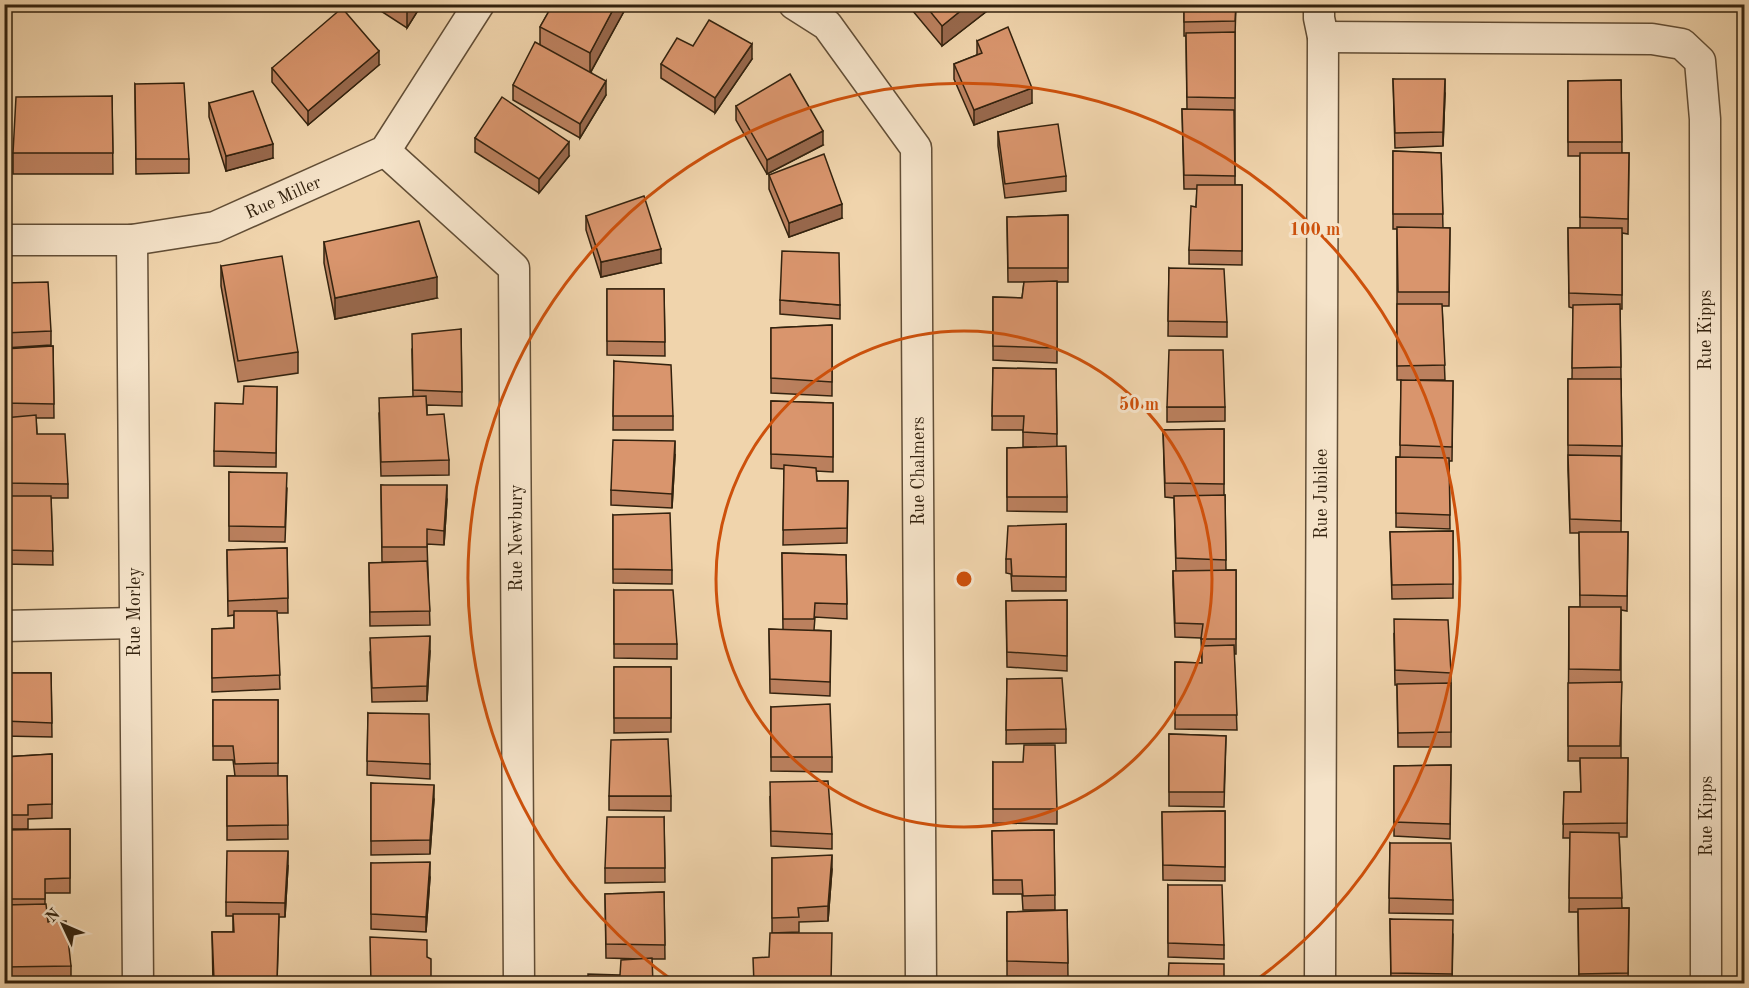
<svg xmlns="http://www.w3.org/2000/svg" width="1749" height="988" viewBox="0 0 1749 988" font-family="'Old Standard TT',serif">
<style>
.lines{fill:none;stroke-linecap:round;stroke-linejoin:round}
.minor-casing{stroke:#624e36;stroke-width:33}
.minor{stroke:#f5e3c9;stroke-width:30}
.wall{fill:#bb805e;stroke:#33220e;stroke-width:1.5}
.shaded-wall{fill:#98684c;stroke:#33220e;stroke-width:1.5}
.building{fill:#d9956d;stroke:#33220e;stroke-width:1.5}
.ring{fill:none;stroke:#cd510c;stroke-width:3}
.labels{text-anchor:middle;stroke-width:6;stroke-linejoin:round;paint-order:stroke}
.street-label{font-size:18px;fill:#33220e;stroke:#f5e3c9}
.centre{fill:#cd510c;stroke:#f5e3c9;stroke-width:3}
.ring-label{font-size:18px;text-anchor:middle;font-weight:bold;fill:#cd510c;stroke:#f5e3c9;stroke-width:6;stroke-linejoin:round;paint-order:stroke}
</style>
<rect width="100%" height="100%" fill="#f0d4ac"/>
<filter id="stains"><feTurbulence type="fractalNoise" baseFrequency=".00333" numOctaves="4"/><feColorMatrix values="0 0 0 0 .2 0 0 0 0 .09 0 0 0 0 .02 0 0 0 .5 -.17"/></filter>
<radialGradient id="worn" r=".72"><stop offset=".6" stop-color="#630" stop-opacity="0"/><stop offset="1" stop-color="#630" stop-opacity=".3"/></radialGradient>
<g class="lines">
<g class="minor-casing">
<g id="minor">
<path d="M 794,4 L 827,25 L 916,148 L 921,984"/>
<path d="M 1319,4 L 1319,18 L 1323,37 L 1320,984"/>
<path d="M 1323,37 L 1652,39 L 1682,44 L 1700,61 L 1705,119 L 1706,984"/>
<path d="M 385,151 L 514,268 L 519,984"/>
<path d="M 4,240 L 132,240 L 215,227 L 385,151 L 479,4"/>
<path d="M 132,240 L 138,984"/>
<path d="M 4,626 L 134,623"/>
</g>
</g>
<use href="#minor" class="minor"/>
</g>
<g class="wall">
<path d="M 370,4 L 422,4 L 407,28 Z"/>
<path d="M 553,4 L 628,4 L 591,72 L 606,95 L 580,138 L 513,100 L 513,85 L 540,45 L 540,27 Z"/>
<path d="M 907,4 L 996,4 L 942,46 Z"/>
<path d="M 1184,4 L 1236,4 L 1235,36 L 1235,185 L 1242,185 L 1242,265 L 1189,264 L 1189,250 L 1196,207 L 1197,189 L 1184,189 L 1182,109 L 1187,109 L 1186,36 L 1184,36 Z"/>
<path d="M 977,41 L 1032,103 L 974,125 L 954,79 L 954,64 L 977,55 Z"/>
<path d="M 693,46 L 752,59 L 715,113 L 661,78 L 661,64 Z"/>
<path d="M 379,65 L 308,125 L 272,82 L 272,68 Z"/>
<path d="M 1393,79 L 1445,93 L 1443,146 L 1395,148 Z"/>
<path d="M 1621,80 L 1622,153 L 1629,153 L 1628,234 L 1622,233 L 1622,309 L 1620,309 L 1622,446 L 1621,532 L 1628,532 L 1627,611 L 1621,610 L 1621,758 L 1628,758 L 1627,837 L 1619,837 L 1622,908 L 1629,908 L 1628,984 L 1567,984 L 1579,983 L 1578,912 L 1569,912 L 1570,838 L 1563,838 L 1564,792 L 1581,792 L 1580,761 L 1568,761 L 1569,607 L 1580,607 L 1579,533 L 1570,533 L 1568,470 L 1568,379 L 1572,379 L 1573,308 L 1569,307 L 1568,228 L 1580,228 L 1580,156 L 1568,156 L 1568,81 Z"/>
<path d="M 135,84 L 189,159 L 189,173 L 136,174 Z"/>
<path d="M 112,96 L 113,174 L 13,174 L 13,153 Z"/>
<path d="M 209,103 L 273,158 L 226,171 L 209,117 Z"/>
<path d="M 736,106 L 823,145 L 767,174 L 736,120 Z"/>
<path d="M 998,132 L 1066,176 L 1066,191 L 1005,198 L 998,146 Z"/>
<path d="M 475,138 L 569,156 L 539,193 L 475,152 Z"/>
<path d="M 1393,151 L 1441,153 L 1443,228 L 1450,228 L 1449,306 L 1442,306 L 1445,380 L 1415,380 L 1453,381 L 1452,461 L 1449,461 L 1450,529 L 1396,527 L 1396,457 L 1400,457 L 1401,380 L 1397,380 L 1397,229 L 1393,229 Z"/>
<path d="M 769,175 L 842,218 L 789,237 L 769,189 Z"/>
<path d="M 1068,215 L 1068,282 L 1057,282 L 1057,363 L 993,360 L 993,297 L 1022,298 L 1024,282 L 1008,282 L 1007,217 Z"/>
<path d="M 586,216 L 661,263 L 601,277 L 586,230 Z"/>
<path d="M 324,242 L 437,298 L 335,319 L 324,263 Z"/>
<path d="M 221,266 L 298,352 L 298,373 L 238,382 L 221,286 Z"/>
<path d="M 1169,268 L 1227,322 L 1227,337 L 1168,336 Z"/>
<path d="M 4,283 L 51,331 L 51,345 L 4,348 Z"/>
<path d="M 607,289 L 664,289 L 665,356 L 607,355 Z"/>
<path d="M 780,300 L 840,305 L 840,319 L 780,314 Z"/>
<path d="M 832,325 L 832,396 L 771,393 L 771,328 Z"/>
<path d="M 461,329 L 462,406 L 427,405 L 427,415 L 449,460 L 449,475 L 381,476 L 379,413 L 413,397 L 412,349 Z"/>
<path d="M 53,346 L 54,418 L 36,418 L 37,434 L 68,484 L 68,498 L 51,498 L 53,565 L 4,564 L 4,349 Z"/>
<path d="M 614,361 L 673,416 L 673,430 L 613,430 Z"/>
<path d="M 993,368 L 1056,369 L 1057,447 L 1067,497 L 1067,512 L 1007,511 L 1007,448 L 1037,447 L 1023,447 L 1023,430 L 992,430 Z"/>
<path d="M 277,387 L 276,467 L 214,466 L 214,451 L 243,404 Z"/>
<path d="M 771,401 L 833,403 L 833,472 L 816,471 L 817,481 L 848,481 L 847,543 L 783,545 L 784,469 L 771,468 Z"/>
<path d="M 1167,407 L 1225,407 L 1225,421 L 1167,422 Z"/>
<path d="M 1224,429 L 1224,495 L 1225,495 L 1226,570 L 1236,570 L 1236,654 L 1234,654 L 1237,730 L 1175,729 L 1175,662 L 1202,663 L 1201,638 L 1175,637 L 1173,585 L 1173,571 L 1176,571 L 1174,498 L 1165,497 L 1163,430 Z"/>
<path d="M 675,455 L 672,508 L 611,505 L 611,490 Z"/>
<path d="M 229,472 L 287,488 L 285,542 L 229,541 Z"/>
<path d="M 381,485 L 447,499 L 444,545 L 427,544 L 430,625 L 370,626 L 369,563 L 406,562 L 382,562 Z"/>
<path d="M 613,515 L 672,570 L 672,584 L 613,583 Z"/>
<path d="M 1066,524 L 1066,591 L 1012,591 L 1011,574 L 1006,573 L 1006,559 Z"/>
<path d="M 1453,531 L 1453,598 L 1392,599 L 1390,532 Z"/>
<path d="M 287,548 L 288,613 L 277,613 L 280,689 L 212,692 L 212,629 L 234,628 L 234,615 L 228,616 L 227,550 Z"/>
<path d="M 782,553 L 846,555 L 847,619 L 815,617 L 814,630 L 831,631 L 830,696 L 770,693 L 769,629 L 783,630 Z"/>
<path d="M 614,590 L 677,644 L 677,659 L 614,658 Z"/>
<path d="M 1067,600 L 1067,671 L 1007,667 L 1006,601 Z"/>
<path d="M 1394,634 L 1451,673 L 1451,747 L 1398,747 L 1397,685 L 1395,685 Z"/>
<path d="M 430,651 L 427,701 L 372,702 L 370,652 Z"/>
<path d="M 614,667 L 671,667 L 671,732 L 614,733 Z"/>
<path d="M 4,673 L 51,673 L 52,737 L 4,736 Z"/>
<path d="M 1007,679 L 1066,729 L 1066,743 L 1006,744 Z"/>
<path d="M 213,700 L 278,700 L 278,776 L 287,776 L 288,839 L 227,840 L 227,776 L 235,776 L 233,760 L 213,760 Z"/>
<path d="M 771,707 L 832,757 L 832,772 L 771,771 Z"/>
<path d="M 368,713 L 430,764 L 430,779 L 367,775 Z"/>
<path d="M 1169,734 L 1226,736 L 1224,807 L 1169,806 Z"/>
<path d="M 52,754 L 52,818 L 28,819 L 28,829 L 4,829 L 4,757 Z"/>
<path d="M 993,762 L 1057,809 L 1057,824 L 993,823 Z"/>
<path d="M 1451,765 L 1450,839 L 1394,836 L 1394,766 Z"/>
<path d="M 371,783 L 434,799 L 430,854 L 371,855 Z"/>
<path d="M 609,796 L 671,796 L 671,811 L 609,810 Z"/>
<path d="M 770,797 L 832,834 L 832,849 L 771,846 Z"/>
<path d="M 1225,811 L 1225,881 L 1163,880 L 1162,812 Z"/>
<path d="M 664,817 L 665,882 L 605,883 L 605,868 Z"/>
<path d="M 70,829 L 70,893 L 45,893 L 45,904 L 48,922 L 71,966 L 71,980 L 4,982 L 4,830 Z"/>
<path d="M 1054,830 L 1055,910 L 1023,910 L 1022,894 L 993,894 L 992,831 Z"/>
<path d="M 1390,843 L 1453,900 L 1453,914 L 1389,913 Z"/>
<path d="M 772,858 L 832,869 L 828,921 L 799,922 L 799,932 L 772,933 Z"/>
<path d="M 371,863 L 430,877 L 426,932 L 371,929 Z"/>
<path d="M 288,866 L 285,917 L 279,917 L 277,984 L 213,984 L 212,932 L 233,932 L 233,916 L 226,916 L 226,902 Z"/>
<path d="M 1168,885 L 1224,945 L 1224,959 L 1168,957 Z"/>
<path d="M 664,892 L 665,959 L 652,959 L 620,975 L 640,959 L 606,958 L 605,894 Z"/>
<path d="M 1067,910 L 1068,977 L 1007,976 L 1007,912 Z"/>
<path d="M 1390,919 L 1453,934 L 1452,984 L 1391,984 Z"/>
</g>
<g class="shaded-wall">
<path d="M 409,4 L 422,4 L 407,28 L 407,8 Z"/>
<path d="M 616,4 L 628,4 L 590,73 L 590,53 Z"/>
<path d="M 969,4 L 996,4 L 942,46 L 942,26 Z"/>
<path d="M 752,44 L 752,59 L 715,113 L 715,98 Z"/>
<path d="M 379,51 L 379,65 L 308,125 L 308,111 Z"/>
<path d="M 1445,79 L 1445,93 L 1443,146 L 1443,132 Z"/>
<path d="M 606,81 L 606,95 L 580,138 L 580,124 Z"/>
<path d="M 1032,88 L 1032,103 L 974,125 L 974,110 Z"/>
<path d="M 823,131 L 823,145 L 767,174 L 767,160 Z"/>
<path d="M 569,142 L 569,156 L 539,193 L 539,179 Z"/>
<path d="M 273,144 L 273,158 L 226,171 L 226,156 Z"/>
<path d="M 842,204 L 842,218 L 789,237 L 789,223 Z"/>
<path d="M 661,249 L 661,263 L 601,277 L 601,262 Z"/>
<path d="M 437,277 L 437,298 L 335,319 L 335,298 Z"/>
<path d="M 675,441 L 675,455 L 672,508 L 672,494 Z"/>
<path d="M 447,485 L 447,499 L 444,545 L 444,531 Z"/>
<path d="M 430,636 L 430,651 L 427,701 L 427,686 Z"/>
<path d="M 434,785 L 434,799 L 430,854 L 430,840 Z"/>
<path d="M 288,851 L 288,866 L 285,917 L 285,903 Z"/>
<path d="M 832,855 L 832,869 L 828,921 L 828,906 Z"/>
<path d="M 430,862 L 430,877 L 426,932 L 426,917 Z"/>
</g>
<g class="building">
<path d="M 402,4 L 409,4 L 407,8 Z"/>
<path d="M 553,4 L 616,4 L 590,53 L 540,27 Z"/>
<path d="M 924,4 L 969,4 L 942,26 Z"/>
<path d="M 1184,4 L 1236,4 L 1235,21 L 1184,22 Z"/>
<path d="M 342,8 L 379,51 L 308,111 L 272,68 Z"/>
<path d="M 709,20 L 752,44 L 715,98 L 661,64 L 677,38 L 693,46 Z"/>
<path d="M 1008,27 L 1032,88 L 974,110 L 954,64 L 982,53 L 977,41 Z"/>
<path d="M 1235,32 L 1235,98 L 1187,97 L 1186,33 Z"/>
<path d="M 535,42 L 606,81 L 580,124 L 513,85 Z"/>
<path d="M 790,74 L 823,131 L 767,160 L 736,106 Z"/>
<path d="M 1393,79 L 1445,79 L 1443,132 L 1395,133 Z"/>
<path d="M 1621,80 L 1622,142 L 1568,142 L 1568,81 Z"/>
<path d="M 184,83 L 189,159 L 136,159 L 135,84 Z"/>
<path d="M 253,91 L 273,144 L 226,156 L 209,103 Z"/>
<path d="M 112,96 L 113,153 L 13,153 L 16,97 Z"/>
<path d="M 502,97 L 569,142 L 539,179 L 475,138 Z"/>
<path d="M 1182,109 L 1234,110 L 1235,176 L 1184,175 Z"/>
<path d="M 1058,124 L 1066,176 L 1005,184 L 998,132 Z"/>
<path d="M 1393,151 L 1441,153 L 1443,214 L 1393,214 Z"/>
<path d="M 1580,153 L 1629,153 L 1628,219 L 1580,217 Z"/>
<path d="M 824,154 L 842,204 L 789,223 L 769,175 Z"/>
<path d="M 1197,185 L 1242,185 L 1242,251 L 1189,250 L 1191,206 L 1196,207 Z"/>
<path d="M 644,196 L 661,249 L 601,262 L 586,216 Z"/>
<path d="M 1068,215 L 1068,268 L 1008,268 L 1007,217 Z"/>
<path d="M 419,221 L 437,277 L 335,298 L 324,242 Z"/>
<path d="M 1397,227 L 1450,228 L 1449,292 L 1398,292 Z"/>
<path d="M 1568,228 L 1622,228 L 1622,295 L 1569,293 Z"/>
<path d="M 782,251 L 839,253 L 840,305 L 780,300 Z"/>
<path d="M 282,256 L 298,352 L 238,361 L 221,266 Z"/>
<path d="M 1169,268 L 1224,269 L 1227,322 L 1168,321 Z"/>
<path d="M 1057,281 L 1057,348 L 993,346 L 993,297 L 1022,298 L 1024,282 Z"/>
<path d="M 48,282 L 51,331 L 4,333 L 4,283 Z"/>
<path d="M 607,289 L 664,289 L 665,342 L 607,341 Z"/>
<path d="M 1397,304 L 1442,304 L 1445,365 L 1397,366 Z"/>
<path d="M 1620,304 L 1621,367 L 1572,368 L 1573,305 Z"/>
<path d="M 832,325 L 832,382 L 771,378 L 771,328 Z"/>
<path d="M 461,329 L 462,392 L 413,390 L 412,334 Z"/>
<path d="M 53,346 L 54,404 L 4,403 L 4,349 Z"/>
<path d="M 1169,350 L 1223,350 L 1225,407 L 1167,407 Z"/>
<path d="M 614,361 L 671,365 L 673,416 L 613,416 Z"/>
<path d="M 993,368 L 1056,369 L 1057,434 L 1023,432 L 1024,416 L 992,416 Z"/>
<path d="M 1568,379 L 1621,379 L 1622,446 L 1568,445 Z"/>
<path d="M 1401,380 L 1453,381 L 1452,447 L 1400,445 Z"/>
<path d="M 244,386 L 277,387 L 276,453 L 214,451 L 215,403 L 243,404 Z"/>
<path d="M 426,396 L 427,415 L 444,414 L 449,460 L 381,462 L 379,398 Z"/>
<path d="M 771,401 L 833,403 L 833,457 L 771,454 Z"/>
<path d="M 36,415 L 37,434 L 65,434 L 68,484 L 4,483 L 4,418 Z"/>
<path d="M 1224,429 L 1224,484 L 1165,483 L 1163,430 Z"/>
<path d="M 613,440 L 675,441 L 672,494 L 611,490 Z"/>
<path d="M 1066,446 L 1067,497 L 1007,497 L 1007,448 Z"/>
<path d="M 1568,455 L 1621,456 L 1621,521 L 1570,519 Z"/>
<path d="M 1396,457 L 1449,458 L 1450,515 L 1396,513 Z"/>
<path d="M 784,465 L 816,468 L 817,481 L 848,481 L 847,528 L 783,530 Z"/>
<path d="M 229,472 L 287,473 L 285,527 L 229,526 Z"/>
<path d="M 381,485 L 447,485 L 444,531 L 427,529 L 427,547 L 382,547 Z"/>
<path d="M 1225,495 L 1226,560 L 1176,558 L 1174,496 Z"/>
<path d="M 4,496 L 51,496 L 53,551 L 4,550 Z"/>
<path d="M 670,513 L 672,570 L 613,569 L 613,515 Z"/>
<path d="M 1066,524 L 1066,577 L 1012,576 L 1011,559 L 1006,559 L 1008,526 Z"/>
<path d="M 1453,531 L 1453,584 L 1392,585 L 1390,532 Z"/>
<path d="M 1579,532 L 1628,532 L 1627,596 L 1580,595 Z"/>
<path d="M 287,548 L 288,598 L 228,601 L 227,550 Z"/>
<path d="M 782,553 L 846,555 L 847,604 L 815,603 L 814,619 L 783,619 Z"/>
<path d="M 427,561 L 430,611 L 370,612 L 369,563 Z"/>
<path d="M 1236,570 L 1236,639 L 1201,639 L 1203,624 L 1175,623 L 1173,571 Z"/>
<path d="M 614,590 L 673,590 L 677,644 L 614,644 Z"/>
<path d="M 1067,600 L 1067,656 L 1007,652 L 1006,601 Z"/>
<path d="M 1569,607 L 1621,607 L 1620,670 L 1569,669 Z"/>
<path d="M 234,611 L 277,611 L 280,675 L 212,678 L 212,629 L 234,628 Z"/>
<path d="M 1394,619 L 1448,620 L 1451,673 L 1395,670 Z"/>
<path d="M 769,629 L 831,631 L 830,682 L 770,679 Z"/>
<path d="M 430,636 L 427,686 L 372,688 L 370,638 Z"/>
<path d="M 1234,645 L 1237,715 L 1175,715 L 1175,662 L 1202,663 L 1202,646 Z"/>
<rect x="614" y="667" width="57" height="51"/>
<path d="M 4,673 L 51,673 L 52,723 L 4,721 Z"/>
<path d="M 1062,678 L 1066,729 L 1006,730 L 1007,679 Z"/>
<path d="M 1622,682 L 1620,746 L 1568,746 L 1568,683 Z"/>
<path d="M 1451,683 L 1451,732 L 1398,733 L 1397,684 Z"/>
<path d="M 213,700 L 278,700 L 278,763 L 235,764 L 233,746 L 213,746 Z"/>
<path d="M 830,704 L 832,757 L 771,757 L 771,707 Z"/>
<path d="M 368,713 L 429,714 L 430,764 L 367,761 Z"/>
<path d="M 1169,734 L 1226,736 L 1224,792 L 1169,792 Z"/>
<path d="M 668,739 L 671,796 L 609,796 L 611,740 Z"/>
<path d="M 1024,745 L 1055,745 L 1057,809 L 993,809 L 993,762 L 1023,762 Z"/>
<path d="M 52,754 L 52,804 L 28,805 L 28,815 L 4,815 L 4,757 Z"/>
<path d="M 1580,758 L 1628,758 L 1627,823 L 1563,824 L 1564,792 L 1581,792 Z"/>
<path d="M 1451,765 L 1450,824 L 1394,822 L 1394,766 Z"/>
<path d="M 227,776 L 287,776 L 288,825 L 227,826 Z"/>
<path d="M 828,781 L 832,834 L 771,831 L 770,782 Z"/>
<path d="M 371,783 L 434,785 L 430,840 L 371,841 Z"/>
<path d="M 1225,811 L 1225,867 L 1163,865 L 1162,812 Z"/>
<path d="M 607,817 L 664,817 L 665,868 L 605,868 Z"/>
<path d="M 70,829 L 70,878 L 45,879 L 45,899 L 4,899 L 4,830 Z"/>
<path d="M 1054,830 L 1055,895 L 1023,896 L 1022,880 L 993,880 L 992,831 Z"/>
<path d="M 1570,832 L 1619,833 L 1622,898 L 1569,898 Z"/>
<path d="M 1390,843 L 1451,843 L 1453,900 L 1389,898 Z"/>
<path d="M 227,851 L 288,851 L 285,903 L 226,902 Z"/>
<path d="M 832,855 L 828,906 L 798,908 L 799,917 L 772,918 L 772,858 Z"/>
<path d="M 430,862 L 426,917 L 371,914 L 371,863 Z"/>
<path d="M 1168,885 L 1222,885 L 1224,945 L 1168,943 Z"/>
<path d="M 664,892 L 665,945 L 606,944 L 605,894 Z"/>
<path d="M 46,904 L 48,922 L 66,921 L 71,966 L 4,967 L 4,905 Z"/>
<path d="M 1629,908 L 1628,973 L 1579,974 L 1578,909 Z"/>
<path d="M 1067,910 L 1068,963 L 1007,961 L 1007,912 Z"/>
<path d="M 233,914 L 279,914 L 277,979 L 214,980 L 212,932 L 234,932 Z"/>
<path d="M 1390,919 L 1453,920 L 1452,974 L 1391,973 Z"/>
<path d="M 770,933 L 832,933 L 831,984 L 754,984 L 753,958 L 769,957 Z"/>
<path d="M 370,937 L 427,940 L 427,957 L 431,959 L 431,984 L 371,984 Z"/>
<path d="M 652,958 L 653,984 L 588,984 L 588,974 L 620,975 L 621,960 Z"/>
<path d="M 1169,963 L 1224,964 L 1224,984 L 1168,984 Z"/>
<path d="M 1623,982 L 1623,984 L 1567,984 L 1567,983 Z"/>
</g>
<g class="ring">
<circle cx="964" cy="579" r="248"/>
<path d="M676 983A496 496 0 1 1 1252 983"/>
</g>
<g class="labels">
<g class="street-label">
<text transform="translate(283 197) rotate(-24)" y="6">Rue Miller</text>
<text transform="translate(1705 330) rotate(-90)" y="6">Rue Kipps</text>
<text transform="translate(918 471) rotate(-90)" y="6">Rue Chalmers</text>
<text transform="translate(1321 494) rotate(-90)" y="6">Rue Jubilee</text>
<text transform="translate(516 538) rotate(-90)" y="6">Rue Newbury</text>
<text transform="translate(134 612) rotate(-90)" y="6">Rue Morley</text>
<text transform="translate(1706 816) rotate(-90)" y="6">Rue Kipps</text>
</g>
</g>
<circle cx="964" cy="579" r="9" class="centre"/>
<g class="ring-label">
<text x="1315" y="235">100 m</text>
<text x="1139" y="410">50 m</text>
</g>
<rect width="1749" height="988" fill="none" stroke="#f0d4ac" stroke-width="24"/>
<rect x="6" y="6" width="1737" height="976" fill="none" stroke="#33220e" stroke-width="3"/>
<rect x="12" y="12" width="1725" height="964" fill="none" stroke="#33220e" stroke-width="1.5"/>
<g transform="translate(63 925) rotate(314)" stroke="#f5e3c9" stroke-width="4.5" paint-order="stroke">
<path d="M0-4.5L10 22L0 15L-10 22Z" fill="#33220e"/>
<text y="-9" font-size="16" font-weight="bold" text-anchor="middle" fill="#33220e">N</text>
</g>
<rect width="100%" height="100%" filter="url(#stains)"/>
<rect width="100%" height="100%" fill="url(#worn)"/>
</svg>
